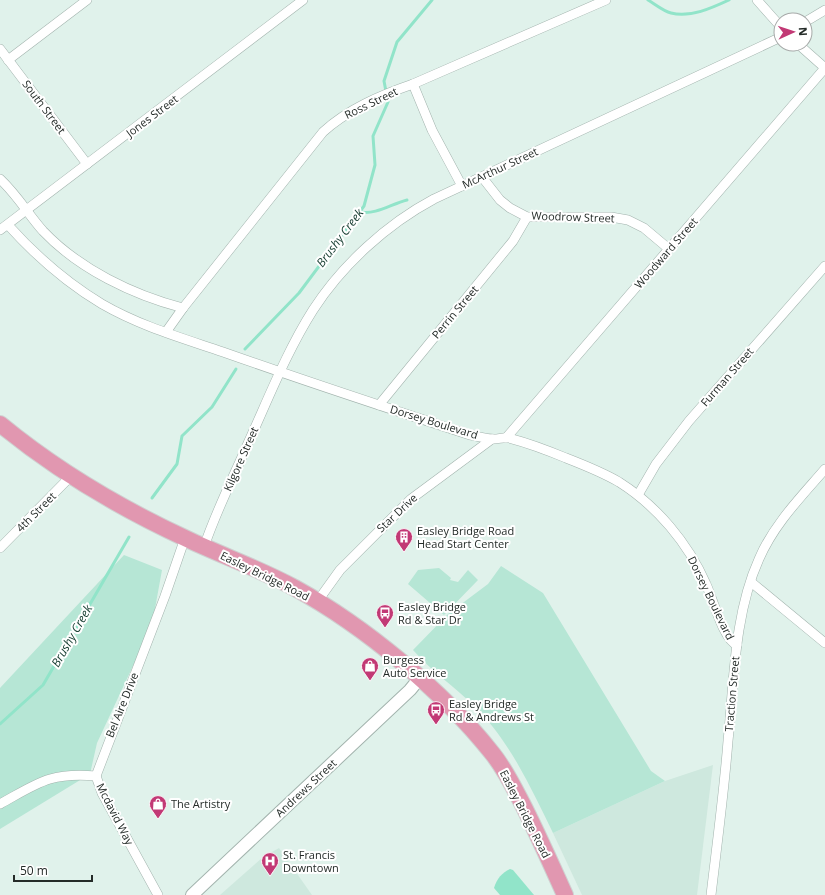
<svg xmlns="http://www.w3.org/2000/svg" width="825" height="895" viewBox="0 0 825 895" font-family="'Open Sans',sans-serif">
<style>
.built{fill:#cee8de}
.green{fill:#b6e6d5}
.water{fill:#91e4c9}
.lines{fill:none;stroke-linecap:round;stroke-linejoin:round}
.stream{stroke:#91e4c9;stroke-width:3}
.street-casing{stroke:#a2b3ad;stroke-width:10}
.secondary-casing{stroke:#a2b3ad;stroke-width:14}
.highway-casing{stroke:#cfd0d0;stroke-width:18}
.street{stroke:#fff;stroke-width:9}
.secondary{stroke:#fff;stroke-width:12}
.highway{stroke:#e197b0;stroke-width:16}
.labels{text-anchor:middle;stroke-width:4;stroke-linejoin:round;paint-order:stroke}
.street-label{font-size:11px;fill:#242b28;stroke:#fff}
.poi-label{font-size:11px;fill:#242b28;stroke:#fff;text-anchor:start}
.water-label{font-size:12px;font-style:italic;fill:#1c4236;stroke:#fff}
</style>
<rect width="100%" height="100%" fill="#e0f2eb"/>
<g class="built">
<path d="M 713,765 L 697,895 L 582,895 L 553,833 L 665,781 Z"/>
<path d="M 279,848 L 312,895 L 220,895 L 263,857 Z"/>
</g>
<g class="green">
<path d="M 124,555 L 162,570 L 152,625 L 97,743 L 90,774 L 0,829 L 0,688 Z"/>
<path d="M 501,566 L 543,593 L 651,771 L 665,781 L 553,833 C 531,788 510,741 474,706 C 454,686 431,671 413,650 L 448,614 L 488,584 Z"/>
<path d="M 439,568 L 451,578 L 450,580 L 458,582 L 468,570 L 478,580 L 444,615 L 408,584 L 418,570 Z"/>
</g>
<path class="water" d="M 510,869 L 513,870 L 534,895 L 500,895 L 494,888 C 497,878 502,873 510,869 Z"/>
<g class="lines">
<g class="stream">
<path d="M 648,0 C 655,4 663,11 671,13 C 690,18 712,8 729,0"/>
<path d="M 360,212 C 376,215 391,204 407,200"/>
<path d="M 245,349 L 299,293 L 364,206 L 375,165 L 373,136 L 388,102 L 384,81 L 397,42 L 432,0"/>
<path d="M 152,498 L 177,464 L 182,436 L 212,407 L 236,369"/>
<path d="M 0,724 L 43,685 L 129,537"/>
</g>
<g class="street-casing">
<g id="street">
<path d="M 757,0 L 781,27"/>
<path d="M 805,22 L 825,10"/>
<path d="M 798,44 L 825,68"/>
<path d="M 0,49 L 87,164"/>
<path d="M 8,60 L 87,0"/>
<path d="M 413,84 L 432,130 L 462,186"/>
<path d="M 482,177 L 500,200 L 510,208 L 527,217 L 611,217 L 628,220 L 644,228 L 669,249"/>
<path d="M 0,179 C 18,196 28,214 43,231 C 79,269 133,295 183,308 L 166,332"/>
<path d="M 8,225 C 35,255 67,283 102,304 C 140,326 182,338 223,352 C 305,381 387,408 470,435 C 477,436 486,439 494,439 C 499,439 504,437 509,438 C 528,443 547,450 566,458 C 584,465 602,472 619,482 C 657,506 688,543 706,584 C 713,599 723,639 737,645"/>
<path d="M 0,230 L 303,0"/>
<path d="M 183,308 L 323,132 C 348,109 381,95 413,84 L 606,0"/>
<path d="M 379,405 L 513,241 L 527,217"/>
<path d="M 506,438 L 825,68"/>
<path d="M 638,495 L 656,464 L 689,421 L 825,266"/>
<path d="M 204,547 C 216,511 234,476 249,441 C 269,397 287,351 313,310 C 342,265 387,224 434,199 L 781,37"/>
<path d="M 0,548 L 71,476"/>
<path d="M 751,582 L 825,643"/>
<path d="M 317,602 L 340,570 L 411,499 L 492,439"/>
<path d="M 96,776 L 165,596 L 185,538"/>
<path d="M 96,776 L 102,793 L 158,895"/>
<path d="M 0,804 C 38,783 50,772 96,776"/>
<path d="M 711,895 C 717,844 724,792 728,741 C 734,682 734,614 759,559 C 774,524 801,497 825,469"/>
</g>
</g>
<g class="secondary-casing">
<path id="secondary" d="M 192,895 L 410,690 L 419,679"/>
</g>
<g class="highway-casing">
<path id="highway" d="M 0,424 C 57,471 120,508 187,539 C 223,556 260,569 295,588 C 364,626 443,691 492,753 C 506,770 515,790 525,809 C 539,837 552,866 565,895"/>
</g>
<use href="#street" class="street"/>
<use href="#secondary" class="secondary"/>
<use href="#highway" class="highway"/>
</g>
<defs>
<g id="building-pin" transform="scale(0.9)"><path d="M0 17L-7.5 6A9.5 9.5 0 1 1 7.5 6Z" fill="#c23975" stroke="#fff"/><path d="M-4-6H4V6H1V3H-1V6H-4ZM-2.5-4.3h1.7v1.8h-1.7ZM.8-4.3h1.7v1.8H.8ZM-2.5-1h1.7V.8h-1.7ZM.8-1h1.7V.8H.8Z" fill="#fff"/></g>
<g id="bus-pin" transform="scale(0.9)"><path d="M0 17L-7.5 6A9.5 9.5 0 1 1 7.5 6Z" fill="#c23975" stroke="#fff"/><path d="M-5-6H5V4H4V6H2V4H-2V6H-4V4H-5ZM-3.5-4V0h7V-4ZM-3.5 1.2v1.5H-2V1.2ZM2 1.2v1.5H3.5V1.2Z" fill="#fff"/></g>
<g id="shop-pin" transform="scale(0.9)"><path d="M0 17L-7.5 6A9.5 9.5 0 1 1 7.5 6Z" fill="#c23975" stroke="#fff"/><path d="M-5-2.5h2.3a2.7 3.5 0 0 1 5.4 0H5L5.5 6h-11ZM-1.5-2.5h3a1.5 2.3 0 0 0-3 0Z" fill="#fff"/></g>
<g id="hospital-pin" transform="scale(0.9)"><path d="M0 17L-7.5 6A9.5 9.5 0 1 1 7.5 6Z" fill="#c23975" stroke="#fff"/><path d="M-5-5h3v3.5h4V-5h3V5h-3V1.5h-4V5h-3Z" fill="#fff"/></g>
</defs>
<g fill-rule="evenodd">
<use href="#building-pin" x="404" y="537"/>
<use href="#bus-pin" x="385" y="613"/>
<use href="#shop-pin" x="370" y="666"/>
<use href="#bus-pin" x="436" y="710"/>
<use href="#shop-pin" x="158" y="804"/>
<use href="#hospital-pin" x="270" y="861"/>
</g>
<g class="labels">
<g class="street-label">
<text transform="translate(371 103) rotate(-26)" y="4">Ross Street</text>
<text transform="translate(44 107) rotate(53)" y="4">South Street</text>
<text transform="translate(152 116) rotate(-37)" y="4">Jones Street</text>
<text transform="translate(500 168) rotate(-25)" y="4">McArthur Street</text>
<text transform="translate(573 217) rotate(2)" y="4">Woodrow Street</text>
<text transform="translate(666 253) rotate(-49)" y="4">Woodward Street</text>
<text transform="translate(455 312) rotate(-50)" y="4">Perrin Street</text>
<text transform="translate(727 377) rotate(-49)" y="4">Furman Street</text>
<text transform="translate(434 422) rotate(17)" y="4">Dorsey Boulevard</text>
<text transform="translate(241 459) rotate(-66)" y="4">Kilgore Street</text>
<text transform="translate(36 512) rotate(-45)" y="4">4th Street</text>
<text transform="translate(397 513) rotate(-43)" y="4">Star Drive</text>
<text transform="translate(265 576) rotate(26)" y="4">Easley Bridge Road</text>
<text transform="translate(711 598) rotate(64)" y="4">Dorsey Boulevard</text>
<text transform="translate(732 694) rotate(-85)" y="4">Traction Street</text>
<text transform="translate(122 705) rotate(-68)" y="4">Bel Aire Drive</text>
<text transform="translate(306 788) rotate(-43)" y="4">Andrews Street</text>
<text transform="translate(115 814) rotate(63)" y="4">Mcdavid Way</text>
<text transform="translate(525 814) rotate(63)" y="4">Easley Bridge Road</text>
</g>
<g class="poi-label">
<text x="417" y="535">Easley Bridge Road<tspan x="417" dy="13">Head Start Center</tspan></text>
<text x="398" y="611">Easley Bridge<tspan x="398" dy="13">Rd &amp; Star Dr</tspan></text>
<text x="383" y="664">Burgess<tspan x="383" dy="13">Auto Service</tspan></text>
<text x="449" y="708">Easley Bridge<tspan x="449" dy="13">Rd &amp; Andrews St</tspan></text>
<text x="171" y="808">The Artistry</text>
<text x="283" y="859">St. Francis<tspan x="283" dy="13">Downtown</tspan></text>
</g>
<g class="water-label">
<text transform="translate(340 238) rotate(-53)" y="4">Brushy Creek</text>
<text transform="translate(72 636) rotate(-60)" y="4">Brushy Creek</text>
</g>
</g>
<g transform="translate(793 32) rotate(87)"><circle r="19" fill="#ffffff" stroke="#a7aaa9"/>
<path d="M0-3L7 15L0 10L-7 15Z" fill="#c23975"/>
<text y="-6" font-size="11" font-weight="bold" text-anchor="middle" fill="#242b28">N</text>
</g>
<path d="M14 875v6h78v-6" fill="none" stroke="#242b28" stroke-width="2"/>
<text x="20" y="875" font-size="12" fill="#242b28" stroke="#ffffff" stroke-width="3" paint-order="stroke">50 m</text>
</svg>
